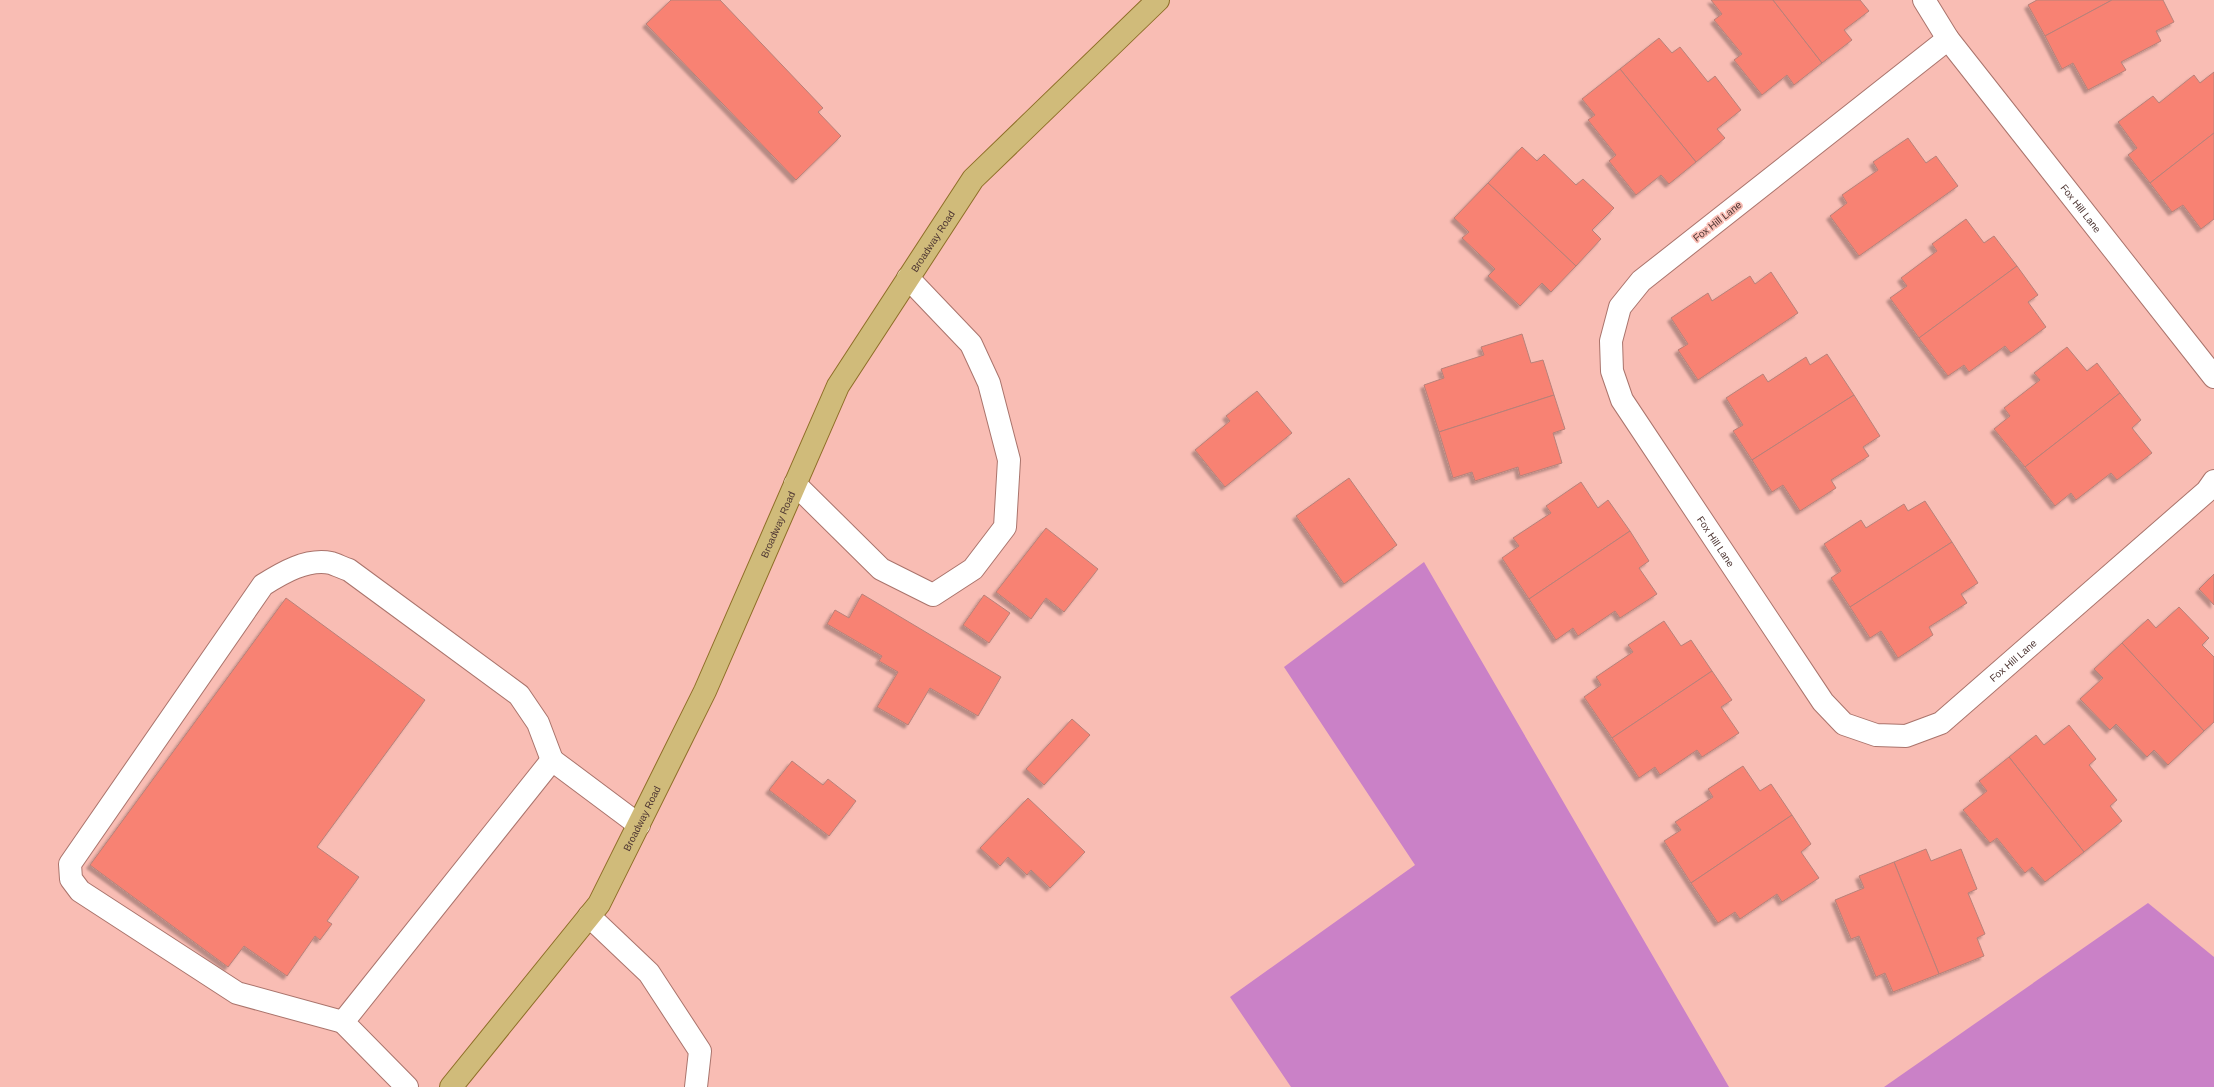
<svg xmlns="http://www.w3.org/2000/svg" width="2214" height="1087" viewBox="0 0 2214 1087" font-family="Arial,sans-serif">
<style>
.green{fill:#ca81c7}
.building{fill:#f88273;stroke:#b88179;filter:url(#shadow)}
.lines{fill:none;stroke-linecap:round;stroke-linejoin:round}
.minor-casing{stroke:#aa746c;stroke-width:24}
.major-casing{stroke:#8e6e27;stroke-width:24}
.minor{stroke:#fff;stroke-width:22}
.major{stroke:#d0bb7a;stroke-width:22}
.labels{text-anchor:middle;stroke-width:3.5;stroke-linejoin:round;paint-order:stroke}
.street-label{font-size:10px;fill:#4d3532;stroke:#f9bdb4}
</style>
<defs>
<filter id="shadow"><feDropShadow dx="-3.5" dy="3.5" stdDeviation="1" flood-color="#0004"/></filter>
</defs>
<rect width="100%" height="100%" fill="#f9bdb4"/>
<g class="green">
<path d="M 1424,562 L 1729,1087 L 1291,1087 L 1230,997 L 1415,865 L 1284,667 Z"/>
<path d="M 2148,903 L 2214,957 L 2214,1087 L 1884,1087 Z"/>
</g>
<g class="building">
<path d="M 671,0 L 720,0 L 823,108 L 818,112 L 841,136 L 796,180 L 646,24 Z"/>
<path d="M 1711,0 L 1773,0 L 1822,63 L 1794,85 L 1787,75 L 1762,95 L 1734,60 L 1742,54 L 1714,20 L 1722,14 Z"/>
<path d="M 1773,0 L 1860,0 L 1869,11 L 1844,30 L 1852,40 L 1822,63 Z"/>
<path d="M 2037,0 L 2112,0 L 2045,36 L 2028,5 Z"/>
<path d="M 2112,0 L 2163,0 L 2174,22 L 2156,31 L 2161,41 L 2121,62 L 2126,70 L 2088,90 L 2073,63 L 2062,69 L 2045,36 Z"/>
<path d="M 1659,38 L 1672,53 L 1680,47 L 1708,82 L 1715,76 L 1741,110 L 1717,129 L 1725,138 L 1696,162 L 1620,69 Z"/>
<path d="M 1620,69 L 1696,162 L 1669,184 L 1661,175 L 1636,195 L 1609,161 L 1616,155 L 1588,120 L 1595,115 L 1582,99 Z"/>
<path d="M 2214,72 L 2214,133 L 2150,183 L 2128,155 L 2137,148 L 2118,122 L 2153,96 L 2159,103 L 2194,75 L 2200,83 Z"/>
<path d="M 2214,133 L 2214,219 L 2201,229 L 2183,205 L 2172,212 L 2150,183 Z"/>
<path d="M 1908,138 L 1926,163 L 1936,156 L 1958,186 L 1859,256 L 1830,216 L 1847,203 L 1842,195 L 1878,170 L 1873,162 Z"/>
<path d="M 1522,147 L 1537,161 L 1544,154 L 1576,185 L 1583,179 L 1614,208 L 1592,230 L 1601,239 L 1576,266 L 1488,183 Z"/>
<path d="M 1488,183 L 1576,266 L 1551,292 L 1542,283 L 1520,306 L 1488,276 L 1495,269 L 1462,238 L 1469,232 L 1454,218 Z"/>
<path d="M 1966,219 L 1984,243 L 1994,236 L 2017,266 L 1919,338 L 1890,298 L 1907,286 L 1901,278 L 1937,251 L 1932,244 Z"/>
<path d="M 2017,266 L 2038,295 L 2028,302 L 2046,327 L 2011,353 L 2005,346 L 1969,372 L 1964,365 L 1948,376 L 1919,338 Z"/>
<path d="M 1771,272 L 1798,313 L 1698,380 L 1678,350 L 1688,344 L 1671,318 L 1708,293 L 1712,301 L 1750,276 L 1755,284 Z"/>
<path d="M 1522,334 L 1531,363 L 1543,360 L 1554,395 L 1439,432 L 1424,385 L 1444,378 L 1441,369 L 1484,355 L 1481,347 Z"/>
<path d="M 2067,347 L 2087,371 L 2097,363 L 2120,393 L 2025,467 L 1994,429 L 2010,416 L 2004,408 L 2040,380 L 2034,373 Z"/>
<path d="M 1827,354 L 1854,395 L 1752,460 L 1733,431 L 1743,425 L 1726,398 L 1763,374 L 1768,382 L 1806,357 L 1810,365 Z"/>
<path d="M 1257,391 L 1292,433 L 1225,487 L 1195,450 L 1230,421 L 1226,416 Z"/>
<path d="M 2120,393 L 2141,420 L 2132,428 L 2152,453 L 2117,480 L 2111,473 L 2076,500 L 2071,493 L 2055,506 L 2025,467 Z"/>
<path d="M 1554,395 L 1565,429 L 1553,433 L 1562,463 L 1520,476 L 1518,467 L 1475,481 L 1472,472 L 1453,478 L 1439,432 Z"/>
<path d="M 1854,395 L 1880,436 L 1863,447 L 1869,456 L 1831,480 L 1836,488 L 1800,511 L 1783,485 L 1772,492 L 1752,460 Z"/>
<path d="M 1349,478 L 1397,545 L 1344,584 L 1296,516 Z"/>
<path d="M 1581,482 L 1598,508 L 1608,500 L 1630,531 L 1529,599 L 1502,558 L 1519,546 L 1513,538 L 1551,513 L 1546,506 Z"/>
<path d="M 1925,501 L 1952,542 L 1850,607 L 1831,578 L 1841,571 L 1824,544 L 1861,520 L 1866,528 L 1904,504 L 1908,511 Z"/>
<path d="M 1046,528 L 1098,569 L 1064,612 L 1046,598 L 1031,619 L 996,592 Z"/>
<path d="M 1630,531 L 1649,561 L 1639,568 L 1657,594 L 1620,618 L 1615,611 L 1578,636 L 1573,628 L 1556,640 L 1529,599 Z"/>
<path d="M 1952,542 L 1978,583 L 1961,594 L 1967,603 L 1929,627 L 1933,635 L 1898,658 L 1881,631 L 1870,638 L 1850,607 Z"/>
<path d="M 2214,574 L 2214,605 L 2199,589 Z"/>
<path d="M 862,594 L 1001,677 L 978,716 L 930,688 L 908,725 L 877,707 L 898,672 L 879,661 L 882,656 L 827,624 L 835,610 L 849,618 Z"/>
<path d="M 984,595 L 1010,613 L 989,643 L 963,625 Z"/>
<path d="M 286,598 L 425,700 L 317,847 L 359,877 L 327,921 L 332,924 L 320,940 L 315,936 L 287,976 L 244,946 L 228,967 L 90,865 Z"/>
<path d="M 2179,607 L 2209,638 L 2202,645 L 2214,657 L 2214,722 L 2204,731 L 2122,643 L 2148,619 L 2156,628 Z"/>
<path d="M 1664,621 L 1681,646 L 1691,640 L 1712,671 L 1612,738 L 1584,697 L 1601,685 L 1596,677 L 1633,652 L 1628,645 Z"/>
<path d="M 2122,643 L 2204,731 L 2168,765 L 2154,750 L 2147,757 L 2116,724 L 2110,730 L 2080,699 L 2103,678 L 2094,669 Z"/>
<path d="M 1712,671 L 1732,700 L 1721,707 L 1739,733 L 1702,757 L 1697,750 L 1660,775 L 1655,767 L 1639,778 L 1612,738 Z"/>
<path d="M 1072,719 L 1090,735 L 1044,785 L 1026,769 Z"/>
<path d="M 2069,725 L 2096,759 L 2089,765 L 2117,800 L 2110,806 L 2122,821 L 2084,852 L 2009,757 L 2036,735 L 2044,745 Z"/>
<path d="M 2009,757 L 2084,852 L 2045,882 L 2032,867 L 2025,873 L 1997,838 L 1990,843 L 1963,810 L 1987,791 L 1979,781 Z"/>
<path d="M 792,761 L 823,785 L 828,779 L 856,801 L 829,836 L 769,790 Z"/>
<path d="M 1743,766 L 1760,791 L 1771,784 L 1792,815 L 1691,883 L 1664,841 L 1681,830 L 1675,822 L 1713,797 L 1708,789 Z"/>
<path d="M 1028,798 L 1085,852 L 1050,888 L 1031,870 L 1027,875 L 1008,857 L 1000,866 L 980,848 Z"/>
<path d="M 1792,815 L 1811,844 L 1801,852 L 1819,878 L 1782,902 L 1777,894 L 1740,919 L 1735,912 L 1718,923 L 1691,883 Z"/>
<path d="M 1926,849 L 1931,861 L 1961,849 L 1977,889 L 1968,893 L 1985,934 L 1977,938 L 1984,956 L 1939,974 L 1894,862 Z"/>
<path d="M 1894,862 L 1939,974 L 1893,992 L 1885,973 L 1876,977 L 1859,936 L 1851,939 L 1835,900 L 1864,888 L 1859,876 Z"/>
</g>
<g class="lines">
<g class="minor-casing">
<g id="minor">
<path id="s1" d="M 1924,0 L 1948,39 L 2214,377"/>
<path id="s2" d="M 1948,39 L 1641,281 L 1620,307 L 1611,341 L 1612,371 L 1622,400 L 1823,702 L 1844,724 L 1876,735 L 1906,736 L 1941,723 L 2207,491 L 2214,481"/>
<path d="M 795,484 L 881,569 L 933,595 L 973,569 L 1005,527 L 1009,460 L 989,383 L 971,344 L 908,278"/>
<path d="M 589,916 L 649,973 L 700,1051 L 696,1087"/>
<path d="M 343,1022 L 237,993 L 80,891 L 71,879 L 70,864 L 263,585 C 282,573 307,558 331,563 C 337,565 343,568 349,570 L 519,695 L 538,723 L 552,760"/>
<path d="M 407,1087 L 343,1022 L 552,760 L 639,825"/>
</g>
</g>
<g class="major-casing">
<g id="major">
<path id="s3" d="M 451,1087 L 599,904 L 705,691 L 838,386 L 973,179 L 1158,0"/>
</g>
</g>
<use href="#minor" class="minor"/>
<use href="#major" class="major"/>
</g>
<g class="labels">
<g class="street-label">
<text dy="4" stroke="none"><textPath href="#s1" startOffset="261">Fox Hill Lane</textPath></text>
<text transform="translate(1717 221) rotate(-38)" y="4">Fox Hill Lane</text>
<text dy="4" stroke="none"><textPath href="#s3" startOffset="979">Broadway Road</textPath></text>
<text dy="4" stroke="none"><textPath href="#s3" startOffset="655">Broadway Road</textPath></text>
<text dy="4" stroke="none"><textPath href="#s2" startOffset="690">Fox Hill Lane</textPath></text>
<text dy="4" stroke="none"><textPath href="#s2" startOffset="1110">Fox Hill Lane</textPath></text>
<text dy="4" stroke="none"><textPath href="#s3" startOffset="331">Broadway Road</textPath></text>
</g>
</g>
</svg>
